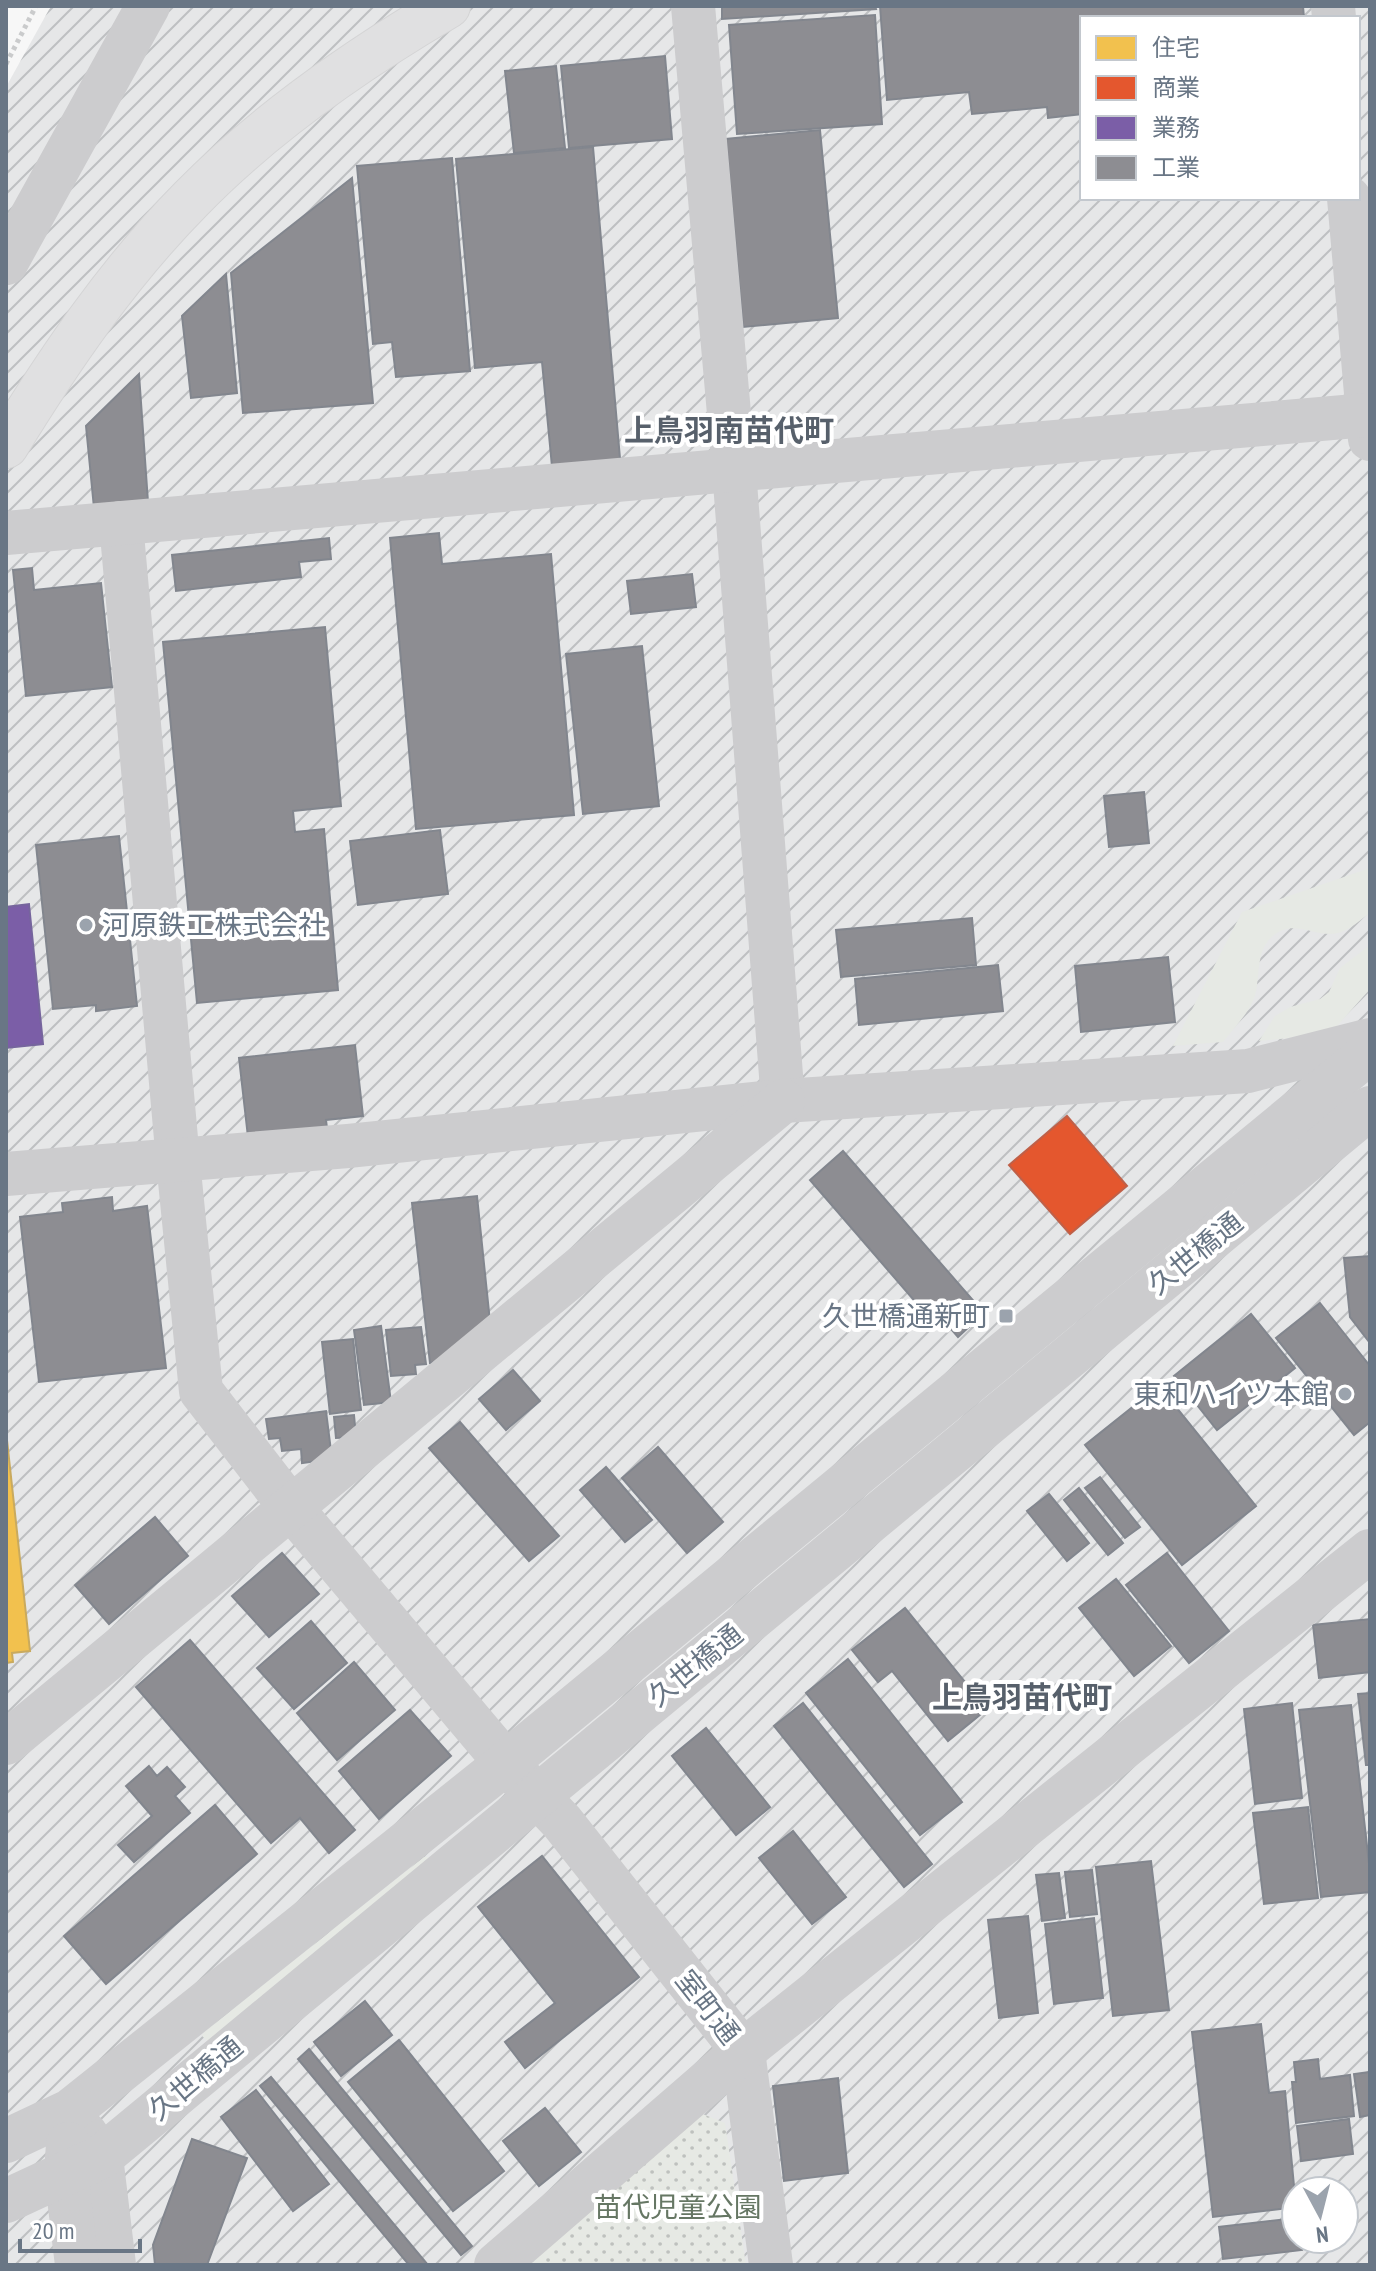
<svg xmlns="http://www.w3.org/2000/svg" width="1376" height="2271" viewBox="0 0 1376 2271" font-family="'PT Sans Narrow','Noto Sans JP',sans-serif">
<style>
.industrial{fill:url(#industrial-furrows);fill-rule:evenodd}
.grass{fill:#e6e9e4}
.park{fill:url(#park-dots)}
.homes{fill:#f2c14e;stroke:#c9aa5e;stroke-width:2}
.shops{fill:#e4572e;stroke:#bf6048;stroke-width:2}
.offices{fill:#7b5ea7;stroke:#76659d;stroke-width:2}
.industry{fill:#8d8d92;stroke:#82868e;stroke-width:2}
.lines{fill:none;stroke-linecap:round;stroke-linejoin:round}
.highway-casing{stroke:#d4d4d5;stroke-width:46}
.path{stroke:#cacbcc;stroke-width:5;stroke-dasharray:4 4;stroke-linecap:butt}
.minor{stroke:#ccccce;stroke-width:44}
.highway{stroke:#e0e0e1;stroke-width:44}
.poi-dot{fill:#9ba3ad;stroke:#fff;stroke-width:3}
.labels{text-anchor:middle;stroke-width:8;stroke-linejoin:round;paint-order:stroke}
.poi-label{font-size:28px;fill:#697685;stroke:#fff;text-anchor:end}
.street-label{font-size:28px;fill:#697685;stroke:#fff}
.park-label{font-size:28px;fill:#667764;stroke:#fff}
.neighbourhood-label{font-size:30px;font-weight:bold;fill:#57606b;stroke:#fff}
</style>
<defs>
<pattern id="industrial-furrows" width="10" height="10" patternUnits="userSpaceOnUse" patternTransform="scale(2)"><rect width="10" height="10" fill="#e6e7e8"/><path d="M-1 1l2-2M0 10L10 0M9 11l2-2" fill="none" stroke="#bec0c2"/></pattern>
<pattern id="park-dots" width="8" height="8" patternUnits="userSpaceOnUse" patternTransform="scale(2)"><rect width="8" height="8" fill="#e6e9e4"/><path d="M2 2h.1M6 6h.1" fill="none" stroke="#bec1be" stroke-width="1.8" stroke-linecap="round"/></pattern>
</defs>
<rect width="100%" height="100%" fill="#f7f7f7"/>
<path class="industrial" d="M 51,6 L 1370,6 L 1370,2265 L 6,2265 L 6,87 ZM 1082,18 L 1358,18 L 1358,198 L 1082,198 ZM 1296,2191 L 1344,2191 L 1344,2239 L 1296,2239 Z"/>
<g class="grass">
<path d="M 1370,868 L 1370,913 C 1361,919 1350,930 1338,933 C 1315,939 1290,914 1268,941 C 1255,957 1261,983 1253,1001 C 1246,1016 1233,1029 1223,1042 L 1173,1046 L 1242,912 Z"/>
<path d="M 1370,945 L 1370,989 L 1330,1034 L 1259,1041 L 1275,1016 L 1290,1007 L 1320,999 L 1329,992 L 1340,968 Z"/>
<path d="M 424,1857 L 430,1857 L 211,2044 L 202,2036 L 204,2032 Z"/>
</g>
<path class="park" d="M 700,2113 L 725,2123 L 746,2265 L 517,2265 Z"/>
<path class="homes" d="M 6,1431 L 30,1651 L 12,1653 L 13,1662 L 6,1663 Z"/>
<path class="shops" d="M 1067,1116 L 1127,1186 L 1070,1234 L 1009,1165 Z"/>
<path class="offices" d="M 29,904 L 43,1044 L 6,1048 L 6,907 Z"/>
<g class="industry">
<path d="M 722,6 L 875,6 L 876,9 L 722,19 Z"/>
<path d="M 880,6 L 1303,6 L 1304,18 L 1082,18 L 1082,114 L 1048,118 L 1047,107 L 972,114 L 969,92 L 887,100 Z"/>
<path d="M 875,15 L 882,124 L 737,134 L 729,25 Z"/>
<path d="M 665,56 L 672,139 L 569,148 L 561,66 Z"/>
<path d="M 556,66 L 565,148 L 514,153 L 505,71 Z"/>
<path d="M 820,130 L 838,318 L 743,327 L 726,139 Z"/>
<path d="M 593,147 L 621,470 L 553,477 L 542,362 L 475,368 L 456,159 Z"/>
<path d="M 452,158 L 470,371 L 396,377 L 392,342 L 373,344 L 357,166 Z"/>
<path d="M 352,178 L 373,403 L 243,413 L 231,273 Z"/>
<path d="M 226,274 L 237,393 L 191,398 L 182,316 Z"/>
<path d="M 139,374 L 148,502 L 94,508 L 86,426 Z"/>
<path d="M 439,533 L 442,564 L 551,554 L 574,815 L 416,829 L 390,538 Z"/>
<path d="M 329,538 L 331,559 L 299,562 L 301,577 L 176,591 L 172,555 Z"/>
<path d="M 32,568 L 34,590 L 101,583 L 112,687 L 26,696 L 13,570 Z"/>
<path d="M 692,574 L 696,607 L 631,614 L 627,581 Z"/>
<path d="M 325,627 L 341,806 L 293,811 L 295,832 L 324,829 L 338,990 L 197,1003 L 163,642 Z"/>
<path d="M 642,646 L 659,806 L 583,814 L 566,654 Z"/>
<path d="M 1144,792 L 1149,843 L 1109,847 L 1104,796 Z"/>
<path d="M 440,830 L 448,894 L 358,905 L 350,841 Z"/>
<path d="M 119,836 L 137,1006 L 96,1011 L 96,1005 L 53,1009 L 36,845 Z"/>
<path d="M 972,918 L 976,965 L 841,977 L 836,930 Z"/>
<path d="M 1168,957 L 1175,1022 L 1081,1032 L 1075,966 Z"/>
<path d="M 998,965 L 1003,1011 L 859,1025 L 855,979 Z"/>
<path d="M 355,1045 L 363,1116 L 326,1120 L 327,1128 L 248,1137 L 239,1058 Z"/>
<path d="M 843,1151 L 984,1313 L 958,1337 L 945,1322 L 938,1328 L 810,1180 Z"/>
<path d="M 477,1196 L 490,1322 L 452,1360 L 430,1363 L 412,1203 Z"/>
<path d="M 112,1197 L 113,1211 L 147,1206 L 166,1368 L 39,1382 L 20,1217 L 63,1212 L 62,1203 Z"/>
<path d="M 1370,1256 L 1370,1343 L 1350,1317 L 1344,1258 Z"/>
<path d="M 1320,1303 L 1370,1366 L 1370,1422 L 1354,1435 L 1276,1338 Z"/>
<path d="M 1251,1314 L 1295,1368 L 1217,1430 L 1174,1376 Z"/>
<path d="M 381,1326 L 391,1402 L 364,1405 L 354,1330 Z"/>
<path d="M 421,1327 L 426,1364 L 415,1365 L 416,1374 L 391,1376 L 386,1330 Z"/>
<path d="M 353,1339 L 361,1410 L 330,1414 L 322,1342 Z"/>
<path d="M 513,1370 L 540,1401 L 506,1430 L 479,1399 Z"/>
<path d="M 1159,1386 L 1256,1506 L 1182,1565 L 1085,1445 Z"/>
<path d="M 326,1411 L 332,1459 L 302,1463 L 301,1449 L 282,1451 L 280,1438 L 269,1439 L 266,1419 Z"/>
<path d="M 354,1415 L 356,1437 L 336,1438 L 334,1417 Z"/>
<path d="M 460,1422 L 559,1536 L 529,1561 L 429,1448 Z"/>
<path d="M 658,1447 L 723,1522 L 687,1553 L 622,1478 Z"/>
<path d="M 606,1467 L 652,1520 L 625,1542 L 580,1490 Z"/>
<path d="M 1100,1477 L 1140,1527 L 1125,1538 L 1085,1488 Z"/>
<path d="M 1079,1488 L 1123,1543 L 1108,1555 L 1064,1500 Z"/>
<path d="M 1049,1494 L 1089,1543 L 1067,1561 L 1027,1511 Z"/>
<path d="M 155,1517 L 188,1556 L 109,1624 L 75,1585 Z"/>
<path d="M 282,1553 L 319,1594 L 269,1637 L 232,1596 Z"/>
<path d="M 1167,1553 L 1229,1631 L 1189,1663 L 1126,1585 Z"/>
<path d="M 1116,1579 L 1171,1646 L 1134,1676 L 1079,1608 Z"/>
<path d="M 905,1608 L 987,1709 L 948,1741 L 892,1671 L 878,1682 L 852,1650 Z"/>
<path d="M 1370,1619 L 1370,1672 L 1319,1678 L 1313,1625 Z"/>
<path d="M 311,1621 L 347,1663 L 294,1709 L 257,1668 Z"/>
<path d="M 190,1640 L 355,1830 L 329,1853 L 300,1818 L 271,1843 L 136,1687 Z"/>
<path d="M 848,1659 L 962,1802 L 920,1835 L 806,1693 Z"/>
<path d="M 354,1662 L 395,1710 L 337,1760 L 297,1713 Z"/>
<path d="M 1370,1693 L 1370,1765 L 1366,1765 L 1358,1694 Z"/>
<path d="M 803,1703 L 932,1864 L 904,1887 L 774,1726 Z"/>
<path d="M 1292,1703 L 1302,1798 L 1255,1804 L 1244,1709 Z"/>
<path d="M 1351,1705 L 1370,1872 L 1370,1892 L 1321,1897 L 1299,1710 Z"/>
<path d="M 410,1710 L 451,1756 L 379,1819 L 339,1771 Z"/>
<path d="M 706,1728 L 770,1807 L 736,1835 L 672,1756 Z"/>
<path d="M 149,1766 L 157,1776 L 167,1767 L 185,1787 L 175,1796 L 190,1813 L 134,1862 L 118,1845 L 152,1816 L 126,1786 Z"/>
<path d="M 215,1805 L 257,1854 L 106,1984 L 64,1936 Z"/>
<path d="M 1308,1807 L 1318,1898 L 1264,1904 L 1253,1813 Z"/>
<path d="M 793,1831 L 846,1897 L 812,1924 L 759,1858 Z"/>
<path d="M 542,1856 L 639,1977 L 525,2068 L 505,2042 L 555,2003 L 478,1907 Z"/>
<path d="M 1151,1861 L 1169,2010 L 1113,2016 L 1096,1867 Z"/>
<path d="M 1092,1870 L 1097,1914 L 1070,1917 L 1065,1872 Z"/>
<path d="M 1059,1873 L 1065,1918 L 1042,1921 L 1036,1875 Z"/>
<path d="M 1028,1916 L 1038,2013 L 999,2018 L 988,1920 Z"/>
<path d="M 1094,1918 L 1103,1998 L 1054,2004 L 1045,1924 Z"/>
<path d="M 365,2001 L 392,2035 L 341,2076 L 314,2042 Z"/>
<path d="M 1261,2024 L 1269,2093 L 1285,2091 L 1296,2207 L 1213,2217 L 1192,2032 Z"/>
<path d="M 399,2040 L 504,2171 L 453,2211 L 348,2082 Z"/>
<path d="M 309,2049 L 472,2246 L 461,2255 L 298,2059 Z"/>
<path d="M 1318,2059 L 1320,2079 L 1350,2075 L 1354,2116 L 1296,2123 L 1292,2082 L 1296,2082 L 1294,2062 Z"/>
<path d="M 1370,2072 L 1370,2115 L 1360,2117 L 1354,2074 Z"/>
<path d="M 271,2077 L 428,2265 L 409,2265 L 260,2086 Z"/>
<path d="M 838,2078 L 848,2173 L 784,2181 L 773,2086 Z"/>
<path d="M 256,2090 L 329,2184 L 293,2211 L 221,2117 Z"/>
<path d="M 545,2108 L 581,2152 L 539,2186 L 503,2141 Z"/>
<path d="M 1349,2119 L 1353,2154 L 1301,2161 L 1297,2126 Z"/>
<path d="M 192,2139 L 247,2158 L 207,2265 L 155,2265 L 153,2245 Z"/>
<path d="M 1296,2218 L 1296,2239 L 1300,2239 L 1302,2250 L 1223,2259 L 1219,2227 Z"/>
</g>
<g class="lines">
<g class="highway-casing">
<path id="highway" d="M 6,446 C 60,358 118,273 191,199 C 266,122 356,60 448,6"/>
</g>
<path class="path" d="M 6,64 L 36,6"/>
<g class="minor">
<path d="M 693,6 L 734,470 L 783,1101"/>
<path d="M 1333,6 L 1334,18"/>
<path d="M 1349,198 L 1370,439"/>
<path d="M 6,263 L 148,6"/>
<path d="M 121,523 L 178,1161 L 201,1391 L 292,1509 L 506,1763 L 562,1822 L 743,2051 L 771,2265"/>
<path d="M 6,533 L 1367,415"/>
<path d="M 6,1174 L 348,1146 L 783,1101 L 1248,1071 L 1370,1040"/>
<path d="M 6,1743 L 783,1101"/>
<path d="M 85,2133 L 101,2157 L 114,2265"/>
<path d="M 6,2141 L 70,2111 L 134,2060 L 506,1763 L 1370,1052"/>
<path d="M 68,2144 L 66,2173 L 77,2265"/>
<path d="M 6,2201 L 101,2157 L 1370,1108"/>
<path d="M 496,2265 L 743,2051 L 1370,1551"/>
</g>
<use href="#highway" class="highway"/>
</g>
<g class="poi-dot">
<circle cx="86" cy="925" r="8"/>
<rect x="998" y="1308" width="16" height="16" rx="4"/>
<circle cx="1345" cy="1394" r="8"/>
</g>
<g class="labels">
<g class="poi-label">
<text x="102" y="935" text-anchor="start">河原鉄工株式会社</text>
<text x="990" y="1326">久世橋通新町</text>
<text x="1329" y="1404">東和ハイツ本館</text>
</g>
<g class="street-label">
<text transform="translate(1195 1253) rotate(-39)" y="10">久世橋通</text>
<text transform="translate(695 1665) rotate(-39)" y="10">久世橋通</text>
<text transform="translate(708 2007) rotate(52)" y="10">室町通</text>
<text transform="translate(195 2078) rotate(-40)" y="10">久世橋通</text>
</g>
<g class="park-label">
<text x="678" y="2217">苗代児童公園</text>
</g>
<g class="neighbourhood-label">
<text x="729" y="441">上鳥羽南苗代町</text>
<text x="1022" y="1708">上鳥羽苗代町</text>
</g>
</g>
<rect width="1376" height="2271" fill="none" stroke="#697685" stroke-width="16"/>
<rect x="1080" y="16" width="280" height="184" fill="#ffffff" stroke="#c3c8ce" stroke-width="2"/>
<rect x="1096" y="36" width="40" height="24" fill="#f2c14e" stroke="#c3c8ce" stroke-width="2"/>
<text x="1152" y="56" font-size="24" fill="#697685">住宅</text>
<rect x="1096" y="76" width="40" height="24" fill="#e4572e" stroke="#c3c8ce" stroke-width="2"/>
<text x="1152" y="96" font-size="24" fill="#697685">商業</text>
<rect x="1096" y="116" width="40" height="24" fill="#7b5ea7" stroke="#c3c8ce" stroke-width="2"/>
<text x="1152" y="136" font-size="24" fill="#697685">業務</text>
<rect x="1096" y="156" width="40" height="24" fill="#8d8d92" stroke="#c3c8ce" stroke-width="2"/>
<text x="1152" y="176" font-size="24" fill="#697685">工業</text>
<g transform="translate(1320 2215) rotate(173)"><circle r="38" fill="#ffffff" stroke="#c3c8ce" stroke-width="2"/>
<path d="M0-6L14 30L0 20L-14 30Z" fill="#9ba3ad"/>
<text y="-12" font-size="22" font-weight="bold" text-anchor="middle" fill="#697685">N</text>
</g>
<path d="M20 2239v12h120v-12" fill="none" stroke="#697685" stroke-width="4"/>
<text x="32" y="2239" font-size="24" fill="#697685" stroke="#ffffff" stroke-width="6" paint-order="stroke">20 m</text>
</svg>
